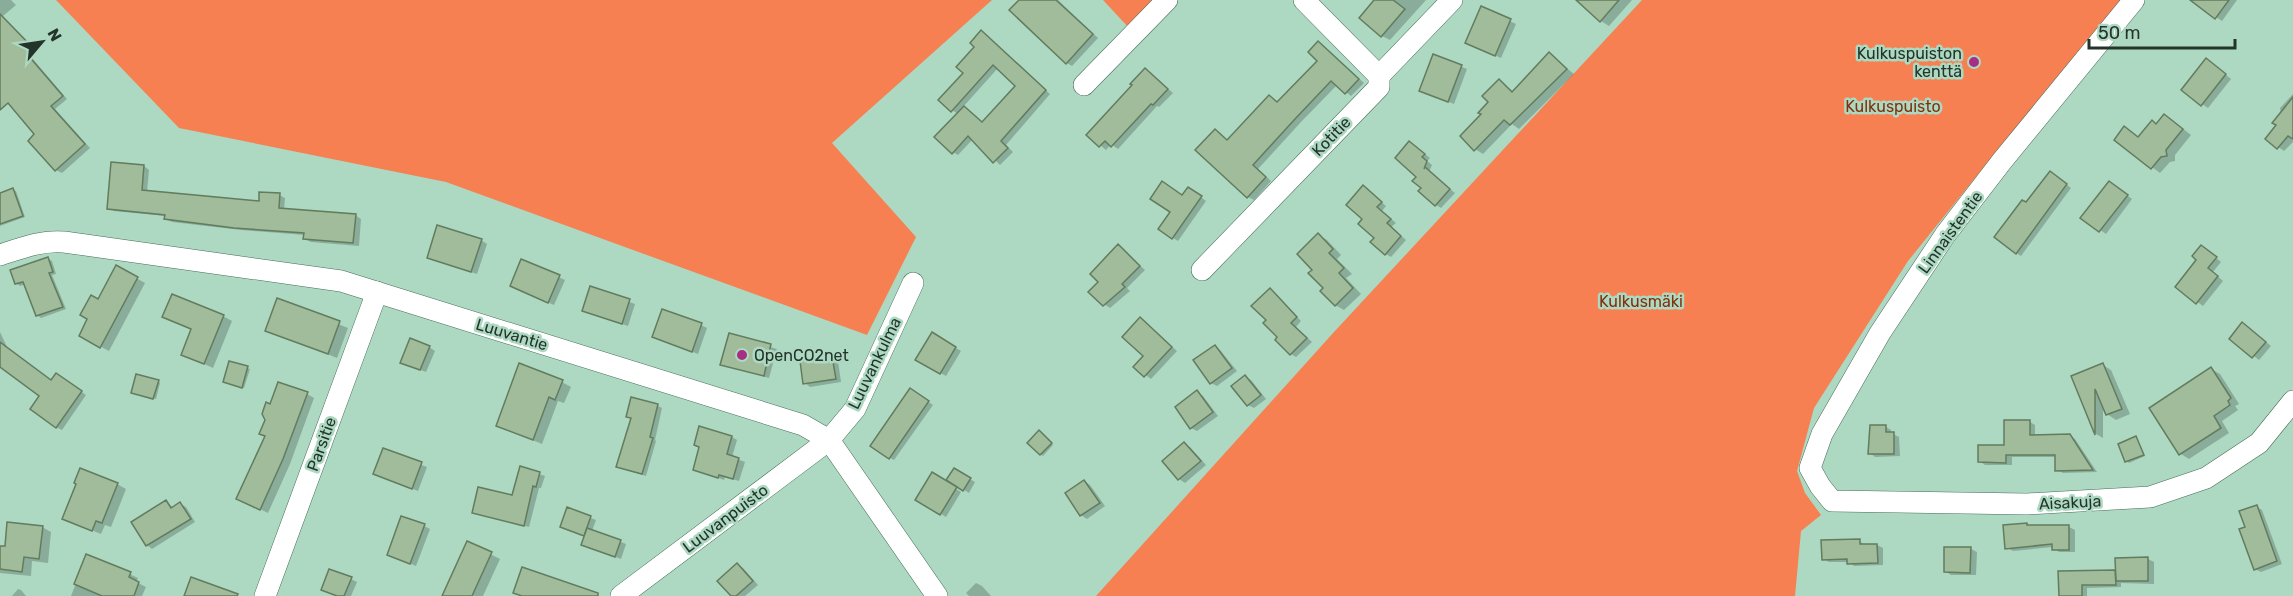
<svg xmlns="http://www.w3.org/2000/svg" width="2293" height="596" viewBox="0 0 2293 596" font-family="Rubik,sans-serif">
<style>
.green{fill:#f68052}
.shadow{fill:#0003;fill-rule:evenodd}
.building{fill:#a0bc9b;stroke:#627c5e;stroke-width:1.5}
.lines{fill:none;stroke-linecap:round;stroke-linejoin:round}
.minor-casing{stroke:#466d59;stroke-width:22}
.minor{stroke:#fff;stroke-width:21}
.poi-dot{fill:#a62e85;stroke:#add8c1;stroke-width:2}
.labels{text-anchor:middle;stroke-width:5;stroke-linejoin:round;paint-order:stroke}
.poi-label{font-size:16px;fill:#23342b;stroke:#add8c1;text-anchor:end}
.park-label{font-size:16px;fill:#81310e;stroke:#add8c1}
.street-label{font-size:16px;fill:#23342b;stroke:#add8c1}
</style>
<rect width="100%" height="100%" fill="#add8c1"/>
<g class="green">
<path d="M 56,0 L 992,0 L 832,143 L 916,237 L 867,335 L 446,182 L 179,128 Z"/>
<path d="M 1103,0 L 1155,0 L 1130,29 Z"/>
<path d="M 1642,0 L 2123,0 L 1988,162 L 1908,261 L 1814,408 L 1797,471 L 1805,493 L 1821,515 L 1801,531 L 1795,596 L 1096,596 L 1334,332 Z"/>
</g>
<g class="shadow">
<path d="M 0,0 L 11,0 L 16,5 L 3,16 L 38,52 L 32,58 L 67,99 L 55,109 L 90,148 L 62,173 L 56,170 L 30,141 L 36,134 L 0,72 Z"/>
<path d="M 1021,0 L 1058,0 L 1098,38 L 1072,66 L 1067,63 Z"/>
<path d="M 1376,0 L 1426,0 L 1390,40 L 1382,36 Z"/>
<path d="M 1578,0 L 1632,0 L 1609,26 L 1601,21 Z"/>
<path d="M 2200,0 L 2237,0 L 2222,21 L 2197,4 Z"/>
<path d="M 1482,8 L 1516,24 L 1501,58 L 1473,46 Z"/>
<path d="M 982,32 L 1050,94 L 1006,145 L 1013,152 L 1000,165 L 973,139 L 958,155 L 953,152 L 958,114 L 952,110 ZM 998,68 L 1017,86 L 983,123 L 963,107 Z"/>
<path d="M 1319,43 L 1364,83 L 1351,96 L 1337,85 L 1301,122 L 1258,169 L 1271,181 L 1254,200 L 1248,197 L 1228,141 L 1270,97 L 1279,103 L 1319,61 Z"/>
<path d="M 1549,54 L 1574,74 L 1519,129 L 1512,124 L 1483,154 L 1475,149 L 1483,115 L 1499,81 L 1514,92 Z"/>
<path d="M 1434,56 L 1467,69 L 1454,104 L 1421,91 Z"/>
<path d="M 2212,64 L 2231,79 L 2208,108 L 2202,104 Z"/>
<path d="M 1145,69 L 1173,93 L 1159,107 L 1157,106 L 1118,149 L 1111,144 L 1106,150 L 1088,135 L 1134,85 Z"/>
<path d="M 2293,94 L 2293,142 L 2284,151 L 2267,139 L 2278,125 L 2281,114 L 2280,108 Z"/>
<path d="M 2173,121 L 2191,135 L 2175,155 L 2175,161 L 2170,162 L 2160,173 L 2116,140 L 2125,128 L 2140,138 L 2152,122 L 2157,125 Z"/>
<path d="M 1415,146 L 1430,158 L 1427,161 L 1432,165 L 1429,172 L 1455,193 L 1441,208 L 1436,205 L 1423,188 L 1418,176 Z"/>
<path d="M 144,166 L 149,170 L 147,192 L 260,203 L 279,195 L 285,198 L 284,210 L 355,215 L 361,219 L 359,246 L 311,242 L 305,239 L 305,235 L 241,230 L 172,222 L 166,219 L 166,216 L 114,211 L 109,208 Z"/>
<path d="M 2056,176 L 2071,188 L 2021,256 L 2016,253 Z"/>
<path d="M 2115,186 L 2132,199 L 2106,234 L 2082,217 Z"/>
<path d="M 1364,187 L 1386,206 L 1382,211 L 1396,223 L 1391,227 L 1406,240 L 1391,257 L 1386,254 L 1364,219 Z"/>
<path d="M 13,190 L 16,191 L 25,217 L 0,226 L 0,195 Z"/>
<path d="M 1194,192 L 1206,201 L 1178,241 L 1173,238 L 1172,212 L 1183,197 Z"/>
<path d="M 1318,235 L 1327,240 L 1341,255 L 1337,259 L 1352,274 L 1346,278 L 1361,294 L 1344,310 L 1335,305 L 1314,270 Z"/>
<path d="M 481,240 L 487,244 L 477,274 L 428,258 Z"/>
<path d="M 1118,246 L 1145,270 L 1127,288 L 1130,291 L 1110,308 L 1104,304 L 1100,282 Z"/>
<path d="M 2207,250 L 2221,262 L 2213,272 L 2223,281 L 2203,306 L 2177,287 Z"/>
<path d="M 48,259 L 52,261 L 56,274 L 52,275 L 66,309 L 41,318 L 37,315 L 26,284 L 20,286 L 16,283 Z"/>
<path d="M 522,261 L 565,280 L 554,305 L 517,289 Z"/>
<path d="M 116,267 L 145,283 L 109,351 L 81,336 Z"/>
<path d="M 590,288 L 635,304 L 628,326 L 583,311 Z"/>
<path d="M 1270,289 L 1275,293 L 1301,321 L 1296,327 L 1312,342 L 1296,357 L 1291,354 L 1268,320 Z"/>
<path d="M 278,300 L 348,328 L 337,358 L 267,330 Z"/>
<path d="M 223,316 L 232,321 L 213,368 L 183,354 L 193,329 L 164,317 Z"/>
<path d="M 1140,319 L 1177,351 L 1151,379 L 1135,367 L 1145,356 Z"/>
<path d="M 701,325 L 707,328 L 698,354 L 654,337 Z"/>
<path d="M 2248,328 L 2271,346 L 2259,360 L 2231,338 Z"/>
<path d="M 0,332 L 8,349 L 52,381 L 62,378 L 86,395 L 62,430 L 56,427 L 41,396 L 0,365 Z"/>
<path d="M 932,334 L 961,351 L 946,376 L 917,360 Z"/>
<path d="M 730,335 L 777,349 L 769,378 L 722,364 Z"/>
<path d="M 1215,346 L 1220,350 L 1237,371 L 1217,386 L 1211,383 Z"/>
<path d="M 429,347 L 435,351 L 426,372 L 407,365 Z"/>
<path d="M 832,357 L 838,361 L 841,382 L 810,387 L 805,383 Z"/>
<path d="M 2103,365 L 2111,370 L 2130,414 L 2116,420 L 2107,414 L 2103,405 L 2103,438 L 2096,434 L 2073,377 Z"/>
<path d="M 247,368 L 250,369 L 244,388 L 227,383 Z"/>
<path d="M 2211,369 L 2220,374 L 2239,404 L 2235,406 L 2238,410 L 2222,421 L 2229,433 L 2189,459 L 2181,454 Z"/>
<path d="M 1245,377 L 1251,380 L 1266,399 L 1254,408 L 1248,405 Z"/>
<path d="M 158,381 L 160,383 L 156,399 L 135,394 Z"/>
<path d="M 562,382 L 571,387 L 564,403 L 558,401 L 542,444 L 498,426 Z"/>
<path d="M 1197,392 L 1203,396 L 1218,416 L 1197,431 L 1191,428 Z"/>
<path d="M 915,393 L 933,405 L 894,460 L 890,458 Z"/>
<path d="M 307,394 L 314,398 L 290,464 L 268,513 L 246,502 L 266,437 L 271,406 Z"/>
<path d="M 658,406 L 662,408 L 655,440 L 656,441 L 646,476 L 623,469 Z"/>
<path d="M 2030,422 L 2035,425 L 2035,436 L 2069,435 L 2075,439 L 2097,472 L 2063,473 L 2057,470 L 2057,457 L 2012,457 L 2012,465 L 1985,465 L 1979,461 L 2005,446 Z"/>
<path d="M 1886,427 L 1891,430 L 1891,433 L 1899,437 L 1900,456 L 1875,457 L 1870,453 Z"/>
<path d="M 1041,434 L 1053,445 L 1043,456 L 1040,454 Z"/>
<path d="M 732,437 L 737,440 L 732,457 L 745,462 L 739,481 L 725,477 L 724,480 L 694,469 Z"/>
<path d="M 2136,438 L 2145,456 L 2129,463 L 2127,461 Z"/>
<path d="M 1184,444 L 1190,447 L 1206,465 L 1185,483 L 1179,479 L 1164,461 Z"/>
<path d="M 383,450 L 427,467 L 418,491 L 375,474 Z"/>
<path d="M 521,468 L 545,476 L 541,488 L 539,488 L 529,527 L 474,512 L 513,497 Z"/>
<path d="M 954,470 L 975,482 L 969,493 L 948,480 Z"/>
<path d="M 932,475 L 961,492 L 946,517 L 917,499 Z"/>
<path d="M 1084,481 L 1090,485 L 1105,506 L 1087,519 L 1081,515 L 1067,494 Z"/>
<path d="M 117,484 L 126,489 L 111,527 L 105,525 L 101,534 L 64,519 Z"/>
<path d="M 166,502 L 174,508 L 180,504 L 186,507 L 195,522 L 152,549 L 147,545 Z"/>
<path d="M 2257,507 L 2262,510 L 2282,564 L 2261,572 L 2255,569 L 2247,528 Z"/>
<path d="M 568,509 L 596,520 L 592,531 L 626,544 L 621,559 L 583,545 L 586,536 L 567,530 Z"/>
<path d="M 2026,524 L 2030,527 L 2069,527 L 2075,530 L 2075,552 L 2059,552 L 2053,547 L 2013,551 L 2007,548 Z"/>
<path d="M 424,526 L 430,529 L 416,566 L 394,557 Z"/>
<path d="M 42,527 L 51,532 L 48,563 L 32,561 L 31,576 L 0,573 L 0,547 L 6,548 Z"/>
<path d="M 1859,541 L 1865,545 L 1877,545 L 1883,548 L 1883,565 L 1854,566 L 1849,562 L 1829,562 L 1823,559 Z"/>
<path d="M 468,543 L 500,559 L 483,596 L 443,596 Z"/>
<path d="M 1946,548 L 1971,549 L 1977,552 L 1976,575 L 1951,575 L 1945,571 Z"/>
<path d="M 87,555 L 138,578 L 136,582 L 146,587 L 142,596 L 71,596 Z"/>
<path d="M 2148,559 L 2154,562 L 2154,584 L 2121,583 L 2121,587 L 2087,588 L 2087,596 L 2060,596 L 2060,572 L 2117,573 Z"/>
<path d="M 737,565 L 743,568 L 758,585 L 745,596 L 733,596 Z"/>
<path d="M 351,579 L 357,582 L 351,596 L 338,596 Z"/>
<path d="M 976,583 L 982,586 L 991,596 L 969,596 L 966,593 Z"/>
<path d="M 18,589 L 21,590 L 26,596 L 12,596 Z"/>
</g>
<g class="building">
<path d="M 1019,0 L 1056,0 L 1093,34 L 1066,64 L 1009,10 Z"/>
<path d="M 1374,0 L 1393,0 L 1405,9 L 1381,37 L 1359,18 Z"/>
<path d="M 1576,0 L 1619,0 L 1600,22 Z"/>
<path d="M 2190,0 L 2229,0 L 2215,19 Z"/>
<path d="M 1481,6 L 1511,19 L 1495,56 L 1465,43 Z"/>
<path d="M 0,14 L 33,48 L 27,54 L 63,96 L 51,106 L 85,144 L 55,171 L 28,141 L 34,134 L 8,103 L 0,110 Z"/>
<path d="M 981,30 L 1046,90 L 1001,141 L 1008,148 L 993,163 L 968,136 L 952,154 L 934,137 L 964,106 L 982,122 L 1015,86 L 993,65 L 951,112 L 938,100 L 963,73 L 956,67 L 974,47 L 970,43 Z"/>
<path d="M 1318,41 L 1359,79 L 1345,94 L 1331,81 L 1295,119 L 1253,165 L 1266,177 L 1247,198 L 1195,150 L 1215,129 L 1227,140 L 1269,95 L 1277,102 L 1317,61 L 1308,52 Z"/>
<path d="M 1549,52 L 1567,69 L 1510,125 L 1504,120 L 1474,151 L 1460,136 L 1481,114 L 1478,113 L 1488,102 L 1482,96 L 1499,79 L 1512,92 Z"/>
<path d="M 1433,54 L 1462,65 L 1448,102 L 1419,91 Z"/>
<path d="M 2206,58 L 2226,74 L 2201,106 L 2181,90 Z"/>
<path d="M 1145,68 L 1168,89 L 1153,105 L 1151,104 L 1111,147 L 1105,141 L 1099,147 L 1086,135 L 1132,85 L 1130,84 Z"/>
<path d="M 2293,97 L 2293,139 L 2288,136 L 2277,149 L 2265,139 L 2276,125 L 2272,123 Z"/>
<path d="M 2164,114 L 2183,129 L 2166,150 L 2167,156 L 2161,157 L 2151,169 L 2114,140 L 2124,126 L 2138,137 L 2152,120 L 2156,124 Z"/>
<path d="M 1409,141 L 1425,154 L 1422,157 L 1427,161 L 1424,169 L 1425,167 L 1450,189 L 1435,206 L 1418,191 L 1421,188 L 1412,181 L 1416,177 L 1395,158 Z"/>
<path d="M 111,162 L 144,165 L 142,190 L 259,201 L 259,192 L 280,193 L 279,208 L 356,214 L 353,243 L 303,239 L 304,233 L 234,228 L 164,219 L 165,215 L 107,209 Z"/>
<path d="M 2050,171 L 2067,184 L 2016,254 L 1994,237 L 2022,200 L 2026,202 Z"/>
<path d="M 1162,181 L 1182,195 L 1188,187 L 1202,196 L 1172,239 L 1158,229 L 1170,212 L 1150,199 Z"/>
<path d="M 2109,181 L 2128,195 L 2099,232 L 2080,218 Z"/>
<path d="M 1363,185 L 1382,202 L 1377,207 L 1391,219 L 1387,223 L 1401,236 L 1385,255 L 1370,242 L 1374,238 L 1358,224 L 1362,219 L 1346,205 Z"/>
<path d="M 13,188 L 23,216 L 0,224 L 0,193 Z"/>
<path d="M 437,225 L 482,239 L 471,272 L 427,258 Z"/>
<path d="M 1318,233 L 1333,249 L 1329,253 L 1344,268 L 1339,273 L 1353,288 L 1335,306 L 1320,291 L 1323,288 L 1308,273 L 1312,270 L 1297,254 Z"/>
<path d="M 1118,244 L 1140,266 L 1122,284 L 1125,287 L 1103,306 L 1088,292 L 1098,282 L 1090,274 Z"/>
<path d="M 2201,245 L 2217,257 L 2208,268 L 2218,276 L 2196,304 L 2175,287 L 2196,260 L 2192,256 Z"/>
<path d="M 48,257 L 53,272 L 49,273 L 63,307 L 36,316 L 23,282 L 15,284 L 10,270 Z"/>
<path d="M 521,259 L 560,275 L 548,303 L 510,286 Z"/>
<path d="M 116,265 L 138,277 L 100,348 L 79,336 L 87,319 L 80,315 L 91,295 L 98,299 Z"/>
<path d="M 590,286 L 630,299 L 622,324 L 582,311 Z"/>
<path d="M 1270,288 L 1297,317 L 1291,323 L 1307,338 L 1290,355 L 1275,340 L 1277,337 L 1263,323 L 1266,320 L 1251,306 Z"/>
<path d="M 172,294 L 224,315 L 204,364 L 181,355 L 191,329 L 162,317 Z"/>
<path d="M 277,298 L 340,321 L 328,354 L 265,331 Z"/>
<path d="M 662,309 L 702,323 L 692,352 L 652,337 Z"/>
<path d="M 1140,317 L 1172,347 L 1144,377 L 1133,367 L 1143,356 L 1122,337 Z"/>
<path d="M 2242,322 L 2266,342 L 2252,358 L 2229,339 Z"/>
<path d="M 932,332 L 956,347 L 940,374 L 915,360 Z"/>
<path d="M 729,333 L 771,344 L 764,376 L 720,365 Z"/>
<path d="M 410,338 L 430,346 L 420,370 L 400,363 Z"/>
<path d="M 0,342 L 51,380 L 56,373 L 82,391 L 56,428 L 30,409 L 39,396 L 0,367 Z"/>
<path d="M 1215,345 L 1232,368 L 1210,384 L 1193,360 Z"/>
<path d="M 832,356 L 836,379 L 803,384 L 800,361 Z"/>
<path d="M 229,361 L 248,366 L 242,388 L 223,382 Z"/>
<path d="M 519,363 L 563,380 L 555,400 L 549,397 L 533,440 L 496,426 Z"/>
<path d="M 2103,363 L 2122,409 L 2106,415 L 2095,389 L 2095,435 L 2071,376 Z"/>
<path d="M 2211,367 L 2231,398 L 2228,401 L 2230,405 L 2214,416 L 2221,428 L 2179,455 L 2149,408 Z"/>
<path d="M 136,374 L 159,380 L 153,399 L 131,393 Z"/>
<path d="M 1245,375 L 1261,395 L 1247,406 L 1231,386 Z"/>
<path d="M 278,382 L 308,392 L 283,459 L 260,510 L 236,499 L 265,436 L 259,434 L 265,420 L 262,414 L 266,402 L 270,404 Z"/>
<path d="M 910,388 L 929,401 L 889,459 L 870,446 Z"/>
<path d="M 1197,390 L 1213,412 L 1190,429 L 1175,407 Z"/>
<path d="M 631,397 L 658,404 L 650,437 L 653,438 L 642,474 L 616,467 L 631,418 L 626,417 Z"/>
<path d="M 2004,420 L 2030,420 L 2030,435 L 2070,434 L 2093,470 L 2055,471 L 2055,455 L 2006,455 L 2006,463 L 1978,462 L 1978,445 L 2004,445 Z"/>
<path d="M 1870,425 L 1886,425 L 1886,432 L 1894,432 L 1894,454 L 1868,454 Z"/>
<path d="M 699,426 L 732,436 L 727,454 L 739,458 L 733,479 L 719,475 L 718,478 L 693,470 L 699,447 L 694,445 Z"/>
<path d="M 1039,430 L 1052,443 L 1040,455 L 1027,443 Z"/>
<path d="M 2136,436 L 2144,455 L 2125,462 L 2118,444 Z"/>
<path d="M 1184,442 L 1201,461 L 1178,480 L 1162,461 Z"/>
<path d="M 383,448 L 422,462 L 412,489 L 373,474 Z"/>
<path d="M 520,466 L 540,472 L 536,487 L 533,486 L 524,526 L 472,513 L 478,487 L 512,495 Z"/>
<path d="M 80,468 L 118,483 L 102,523 L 96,521 L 92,531 L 62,519 L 76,484 L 74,483 Z"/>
<path d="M 954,468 L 971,478 L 963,491 L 946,480 Z"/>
<path d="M 932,472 L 957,487 L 940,515 L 915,500 Z"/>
<path d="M 1084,480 L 1100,503 L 1080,516 L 1065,493 Z"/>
<path d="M 166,500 L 171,508 L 180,502 L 191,519 L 146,546 L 131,522 Z"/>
<path d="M 2257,505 L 2277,561 L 2254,570 L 2239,529 L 2245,527 L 2239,511 Z"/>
<path d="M 567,507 L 591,516 L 584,536 L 560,527 Z"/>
<path d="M 401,516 L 425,524 L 410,564 L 387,555 Z"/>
<path d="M 7,522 L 43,526 L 39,559 L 24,557 L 22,572 L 0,569 L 0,546 L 5,546 Z"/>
<path d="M 2027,523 L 2027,525 L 2069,525 L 2069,550 L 2052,550 L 2052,544 L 2005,549 L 2003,525 Z"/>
<path d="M 587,528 L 621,540 L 615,557 L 581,545 Z"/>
<path d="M 1860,539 L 1860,544 L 1877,544 L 1878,563 L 1847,564 L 1847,559 L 1822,560 L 1821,540 Z"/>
<path d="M 467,541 L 492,552 L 472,596 L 442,596 Z"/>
<path d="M 1944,547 L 1971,547 L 1970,573 L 1944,572 Z"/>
<path d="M 86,554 L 131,572 L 129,577 L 139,582 L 134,596 L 102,596 L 74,584 Z"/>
<path d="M 2148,557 L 2148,581 L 2116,581 L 2115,558 Z"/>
<path d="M 737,563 L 753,581 L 736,596 L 731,596 L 717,581 Z"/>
<path d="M 522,567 L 598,593 L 598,596 L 522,596 L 513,593 Z"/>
<path d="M 329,569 L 352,577 L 344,596 L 337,596 L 321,590 Z"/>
<path d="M 2115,570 L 2116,585 L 2082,585 L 2082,596 L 2059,596 L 2058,571 Z"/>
<path d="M 191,577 L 238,594 L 237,596 L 184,596 Z"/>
</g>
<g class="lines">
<g class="minor-casing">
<g id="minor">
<path d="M 2134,0 L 2002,161 L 1945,235 L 1880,333 L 1822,434 L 1810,468 L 1820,486 L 1832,501 L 2027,504 L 2150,497 L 2206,478 L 2259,443 L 2293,401"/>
<path d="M 1379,76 L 1452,0"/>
<path d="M 1084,85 L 1167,0"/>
<path d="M 0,255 C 21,248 42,240 64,242 L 341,281 L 803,425 L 829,440 L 937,596"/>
<path d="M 1202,270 L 1379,87 L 1379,76 L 1304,0"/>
<path d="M 265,596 L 377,292"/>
<path d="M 621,596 L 829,440 L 855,409 L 913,283"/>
</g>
</g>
<use href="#minor" class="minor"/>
</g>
<g class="poi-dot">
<circle cx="1974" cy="62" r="6"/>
<circle cx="742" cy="355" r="6"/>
</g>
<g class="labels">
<g class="poi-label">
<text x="1962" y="59">Kulkuspuiston<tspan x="1962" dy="18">kenttä</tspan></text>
<text x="754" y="361" text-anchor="start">OpenCO2net</text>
</g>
<g class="park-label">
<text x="1893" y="112">Kulkuspuisto</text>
<text x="1641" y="307">Kulkusmäki</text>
</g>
<g class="street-label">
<text transform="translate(1331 136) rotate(-46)" y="6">Kotitie</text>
<text transform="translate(1950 232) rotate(-54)" y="6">Linnaistentie</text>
<text transform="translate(512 334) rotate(17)" y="6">Luuvantie</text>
<text transform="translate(874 363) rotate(-64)" y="6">Luuvankulma</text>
<text transform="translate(321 444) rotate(-70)" y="6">Parsitie</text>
<text transform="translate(2070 502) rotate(-3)" y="6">Aisakuja</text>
<text transform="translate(725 518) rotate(-37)" y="6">Luuvanpuisto</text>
</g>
</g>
<g transform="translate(42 42) rotate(61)" stroke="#add8c1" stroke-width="4.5" paint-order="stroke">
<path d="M0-4.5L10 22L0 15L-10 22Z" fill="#23342b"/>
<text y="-9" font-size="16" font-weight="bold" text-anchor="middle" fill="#23342b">N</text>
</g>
<path d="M2089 39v9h146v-9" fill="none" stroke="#23342b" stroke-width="3"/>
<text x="2098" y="39" font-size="18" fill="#23342b" stroke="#add8c1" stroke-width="4.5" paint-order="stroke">50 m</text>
</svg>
